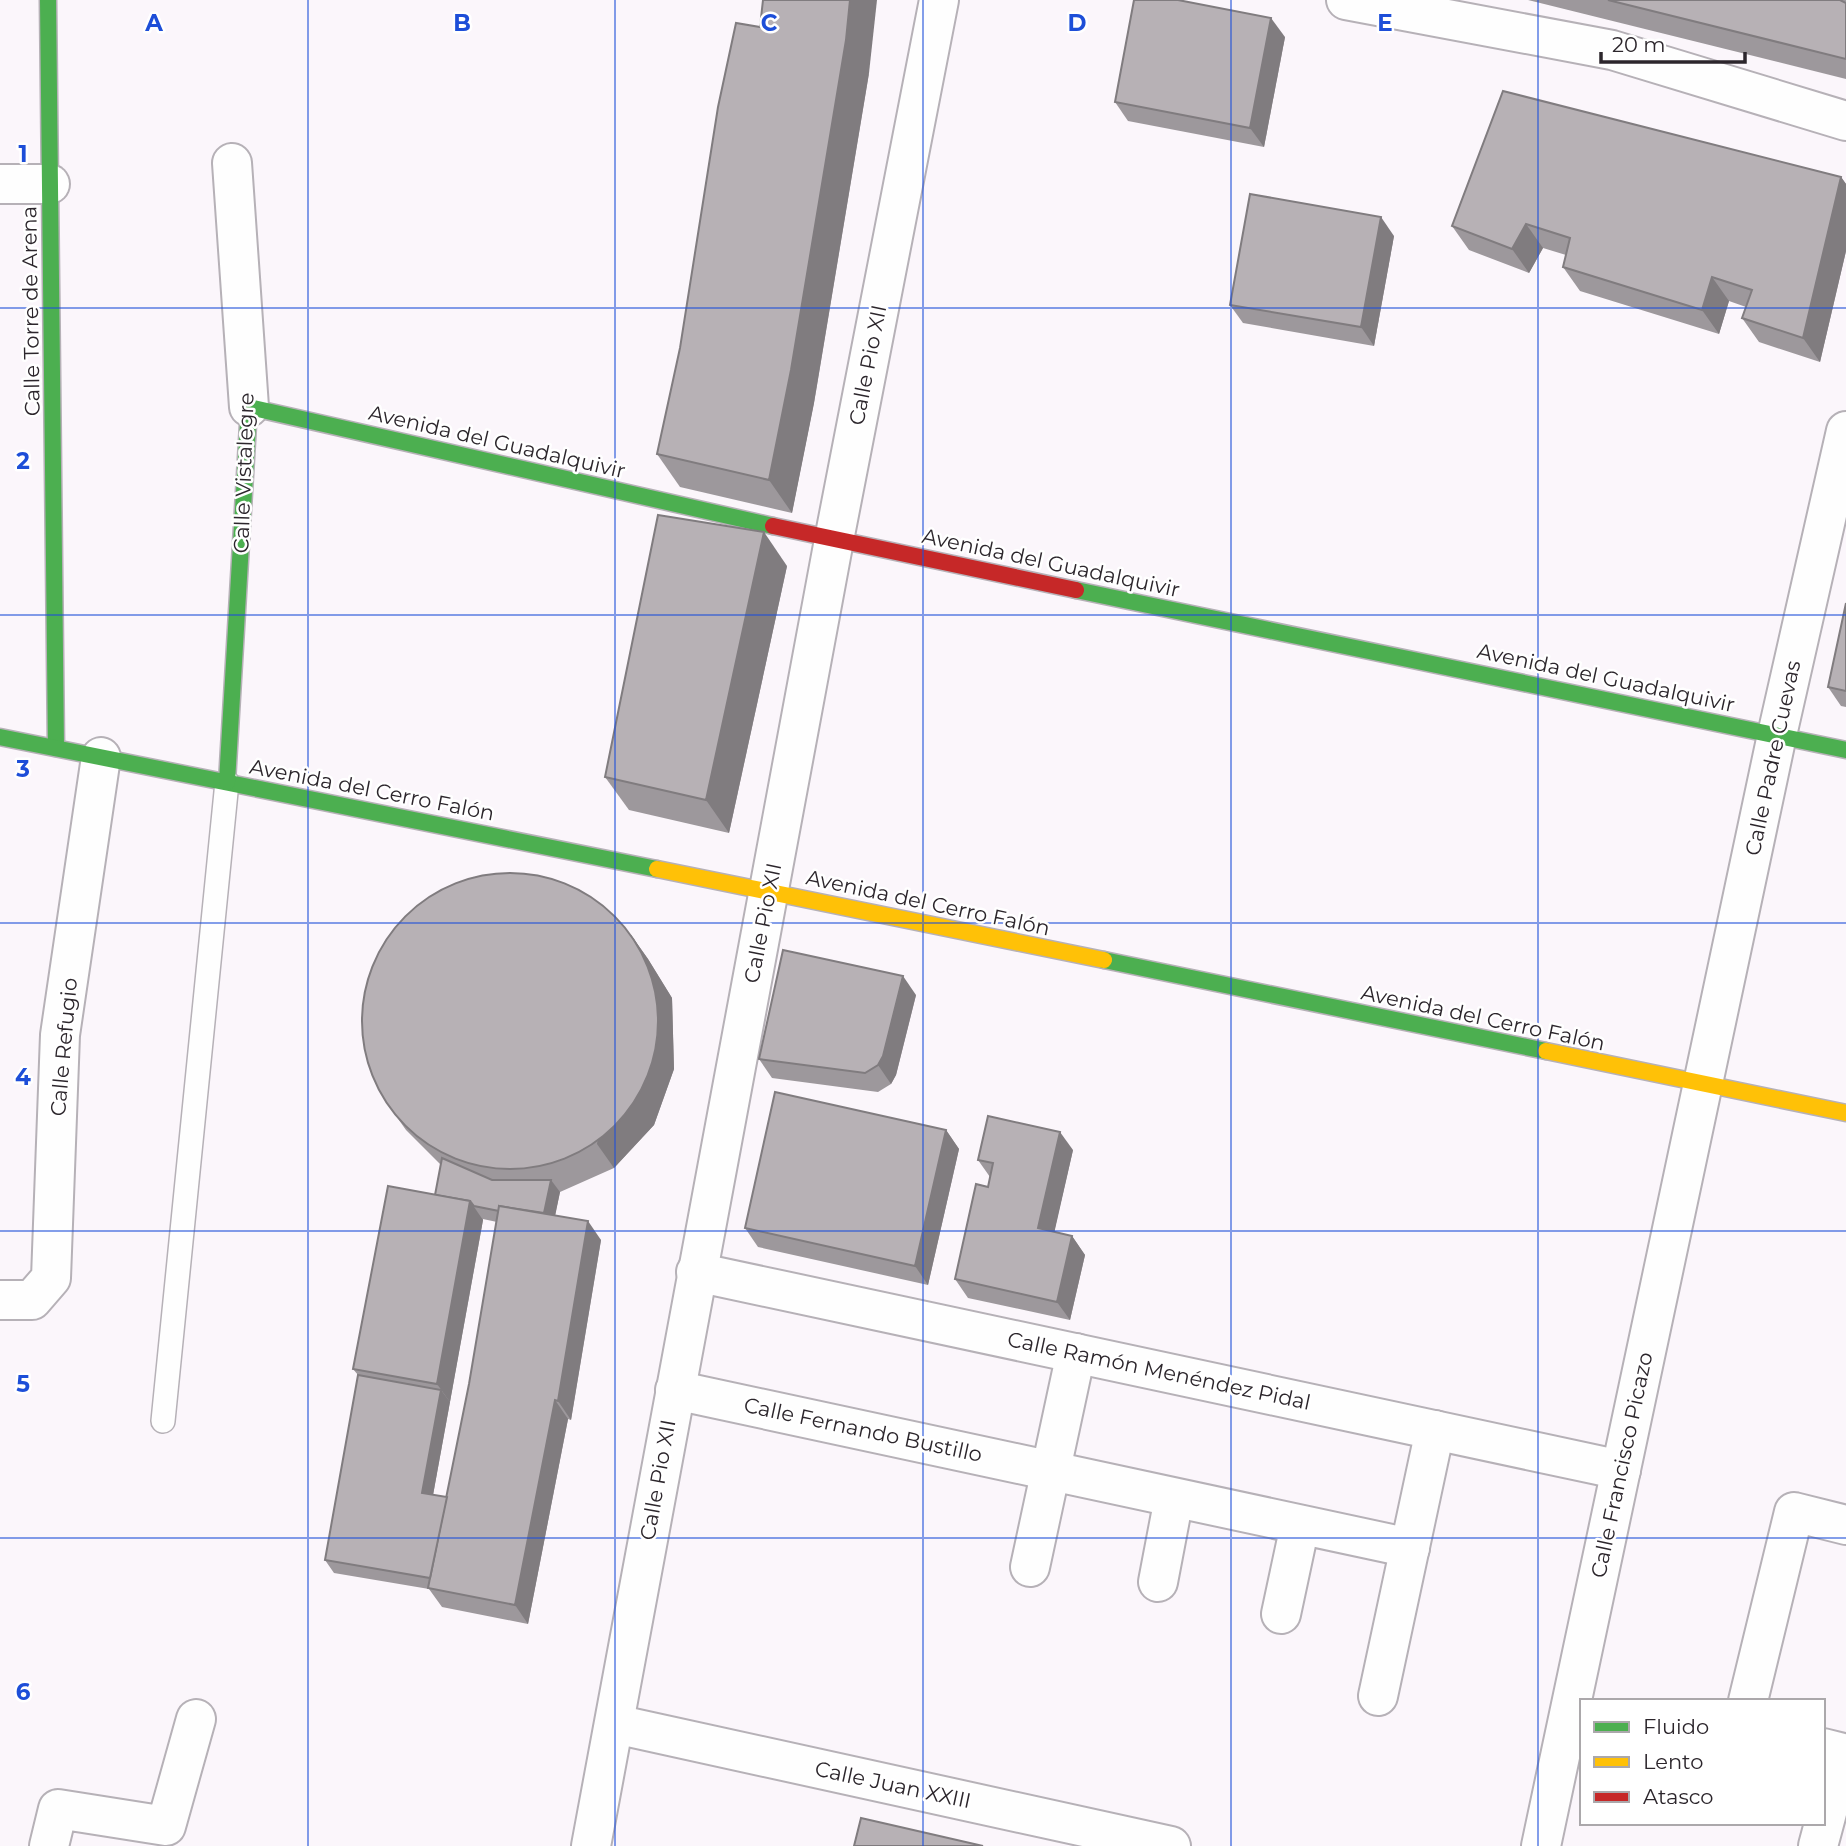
<svg xmlns="http://www.w3.org/2000/svg" width="1846" height="1846" viewBox="0 0 1846 1846" font-family="Montserrat,sans-serif">
<style>
.lines{fill:none;stroke-linecap:round;stroke-linejoin:round}
.lane-casing{stroke:#b6b1b7;stroke-width:26}
.street-casing{stroke:#b6b1b7;stroke-width:42}
.fast-casing{stroke:#b6b1b7;stroke-width:19}
.slow-casing{stroke:#b6b1b7;stroke-width:19}
.jam-casing{stroke:#b6b1b7;stroke-width:19}
.lane{stroke:#fefefe;stroke-width:23}
.street{stroke:#fefefe;stroke-width:38}
.fast{stroke:#4caf50;stroke-width:16}
.slow{stroke:#ffc107;stroke-width:16}
.jam{stroke:#c62828;stroke-width:16}
.wall{fill:#9d989c;fill-rule:evenodd}
.shaded-wall{fill:#807c7f}
.building{fill:#b7b1b5;stroke:#807c7f;stroke-width:2}
.grid{fill:none;stroke:#1d4ed8;stroke-width:2;stroke-opacity:0.55}
.labels{text-anchor:middle;stroke-width:5;stroke-linejoin:round;paint-order:stroke}
.street-label{font-size:21px;fill:#2c262c;stroke:#fff}
.grid-label{font-size:23px;text-anchor:middle;font-weight:bold;fill:#1d4ed8;stroke:#fff;stroke-width:5;stroke-linejoin:round;paint-order:stroke}
</style>
<rect width="100%" height="100%" fill="#fbf6fb"/>
<g class="lines">
<g class="lane-casing">
<path id="lane" d="M 163,1421 L 227,782"/>
</g>
<g class="street-casing">
<g id="street">
<path d="M 1346,0 L 1612,50 L 1846,121"/>
<path d="M 232,163 L 249,407"/>
<path d="M 0,184 L 50,184"/>
<path d="M 696,1272 L 1621,1470"/>
<path d="M 0,1300 L 32,1300 L 51,1278 L 60,1035 L 101,757"/>
<path d="M 675,1390 L 1410,1548"/>
<path d="M 1030,1567 L 1076,1353"/>
<path d="M 1158,1582 L 1174,1498"/>
<path d="M 1281,1614 L 1300,1525"/>
<path d="M 1378,1696 L 1435,1430"/>
<path d="M 1748,1701 L 1794,1512 L 1846,1525"/>
<path d="M 615,1724 L 1171,1846"/>
<path d="M 49,1846 L 58,1809 L 166,1826 L 196,1719"/>
<path d="M 591,1846 L 834,540 L 939,0"/>
<path d="M 1541,1846 L 1777,735 L 1846,431"/>
<path d="M 1818,1846 L 1843,1753 L 1823,1748"/>
</g>
</g>
<g class="fast-casing">
<g id="fast">
<path d="M 48,0 L 56,748"/>
<path d="M 1076,590 L 1846,750"/>
<path d="M 0,737 L 657,869"/>
<path d="M 227,782 L 249,407 L 773,526"/>
<path d="M 1104,960 L 1546,1051"/>
</g>
</g>
<g class="slow-casing">
<g id="slow">
<path d="M 657,869 L 1104,960"/>
<path d="M 1546,1051 L 1846,1113"/>
</g>
</g>
<g class="jam-casing">
<path id="jam" d="M 773,526 L 1076,590"/>
</g>
<use href="#lane" class="lane"/>
<use href="#street" class="street"/>
<use href="#fast" class="fast"/>
<use href="#slow" class="slow"/>
<use href="#jam" class="jam"/>
</g>
<g class="wall">
<path d="M 1528,0 L 1846,0 L 1846,79 Z"/>
<path d="M 1285,37 L 1264,147 L 1128,121 L 1115,102 Z"/>
<path d="M 869,73 L 814,403 L 792,513 L 680,487 L 657,454 Z"/>
<path d="M 1841,177 L 1846,184 L 1846,251 L 1820,362 L 1759,342 L 1742,318 L 1746,307 L 1729,301 L 1719,334 L 1580,291 L 1563,267 L 1566,255 L 1543,248 L 1529,273 L 1469,250 L 1452,226 Z"/>
<path d="M 1394,236 L 1374,346 L 1243,323 L 1230,305 Z"/>
<path d="M 787,566 L 729,833 L 629,810 L 605,777 Z"/>
<path d="M 1846,603 L 1846,707 L 1841,706 L 1828,687 Z"/>
<path d="M 631,935 L 648,959 L 672,998 L 674,1069 L 654,1125 L 614,1168 L 560,1192 L 555,1215 L 601,1240 L 571,1420 L 568,1419 L 528,1624 L 442,1607 L 429,1589 L 334,1573 L 325,1560 L 358,1375 L 353,1369 L 435,1195 L 441,1165 L 406,1130 L 389,1106 ZM 483,1219 L 497,1222 L 469,1384 L 447,1497 L 433,1495 L 483,1220 Z"/>
<path d="M 916,995 L 896,1075 L 891,1084 L 878,1092 L 772,1078 L 759,1059 Z"/>
<path d="M 946,1130 L 959,1149 L 928,1285 L 758,1247 L 745,1228 Z"/>
<path d="M 1073,1150 L 1054,1232 L 1072,1236 L 1085,1255 L 1070,1320 L 968,1298 L 955,1279 L 988,1187 L 990,1177 L 978,1160 Z"/>
</g>
<g class="shaded-wall">
<path d="M 850,0 L 877,0 L 869,73 L 814,403 L 792,513 L 769,480 Z"/>
<path d="M 1271,18 L 1285,37 L 1264,147 L 1250,128 Z"/>
<path d="M 1841,177 L 1846,184 L 1846,251 L 1820,362 L 1803,338 Z"/>
<path d="M 1381,217 L 1394,236 L 1374,346 L 1361,327 Z"/>
<path d="M 1526,224 L 1543,248 L 1529,273 L 1512,249 Z"/>
<path d="M 1712,277 L 1729,301 L 1719,334 L 1702,310 Z"/>
<path d="M 764,532 L 787,566 L 729,833 L 706,800 Z"/>
<path d="M 631,935 L 648,959 L 672,998 L 674,1069 L 654,1125 L 614,1168 L 597,1144 Z"/>
<path d="M 903,976 L 916,995 L 896,1075 L 891,1084 L 878,1065 Z"/>
<path d="M 946,1130 L 959,1149 L 928,1285 L 915,1266 Z"/>
<path d="M 1060,1132 L 1073,1150 L 1051,1247 L 1038,1228 Z"/>
<path d="M 551,1180 L 560,1192 L 552,1231 L 543,1218 Z"/>
<path d="M 470,1201 L 483,1220 L 450,1402 L 437,1384 Z"/>
<path d="M 588,1221 L 601,1240 L 571,1420 L 558,1401 Z"/>
<path d="M 1072,1236 L 1085,1255 L 1070,1320 L 1057,1302 Z"/>
<path d="M 441,1390 L 450,1402 L 431,1506 L 422,1493 Z"/>
<path d="M 555,1400 L 568,1419 L 528,1624 L 515,1605 Z"/>
</g>
<g class="building">
<path d="M 763,0 L 850,0 L 846,40 L 791,370 L 769,480 L 657,454 L 680,348 L 718,107 L 736,23 L 760,27 Z"/>
<path d="M 1134,0 L 1178,0 L 1271,18 L 1250,128 L 1115,102 Z"/>
<path d="M 1608,0 L 1840,0 L 1846,3 L 1846,59 Z"/>
<path d="M 1503,91 L 1841,177 L 1803,338 L 1742,318 L 1752,290 L 1712,277 L 1702,310 L 1563,267 L 1570,238 L 1526,224 L 1512,249 L 1452,226 Z"/>
<path d="M 1250,194 L 1381,217 L 1361,327 L 1230,305 Z"/>
<path d="M 658,515 L 764,532 L 706,800 L 605,777 Z"/>
<path d="M 1846,603 L 1846,691 L 1828,687 Z"/>
<circle cx="510" cy="1021" r="148"/>
<path d="M 783,950 L 903,976 L 883,1056 L 878,1065 L 865,1073 L 759,1059 Z"/>
<path d="M 775,1092 L 946,1130 L 915,1266 L 745,1228 Z"/>
<path d="M 988,1116 L 1060,1132 L 1038,1228 L 1072,1236 L 1057,1302 L 955,1279 L 976,1184 L 988,1187 L 993,1163 L 978,1160 Z"/>
<path d="M 442,1158 L 492,1180 L 551,1180 L 544,1213 L 499,1206 L 499,1211 L 474,1206 L 470,1201 L 435,1195 Z"/>
<path d="M 388,1186 L 470,1201 L 437,1384 L 353,1369 Z"/>
<path d="M 499,1206 L 588,1221 L 558,1401 L 555,1400 L 515,1605 L 428,1588 L 469,1384 Z"/>
<path d="M 358,1375 L 441,1390 L 422,1493 L 447,1497 L 430,1578 L 325,1560 Z"/>
<path d="M 861,1818 L 983,1846 L 854,1846 Z"/>
</g>
<path class="grid" d="M 308,0 L 308,1846M 615,0 L 615,1846M 923,0 L 923,1846M 1231,0 L 1231,1846M 1538,0 L 1538,1846M 0,308 L 1846,308M 0,615 L 1846,615M 0,923 L 1846,923M 0,1231 L 1846,1231M 0,1538 L 1846,1538"/>
<g class="labels">
<g class="street-label">
<text transform="translate(31 311) rotate(-91)" y="7">Calle Torre de Arena</text>
<text transform="translate(868 365) rotate(-79)" y="7">Calle Pio XII</text>
<text transform="translate(497 442) rotate(13)" y="7">Avenida del Guadalquivir</text>
<text transform="translate(244 473) rotate(-88)" y="7">Calle Vistalegre</text>
<text transform="translate(1051 563) rotate(12)" y="7">Avenida del Guadalquivir</text>
<text transform="translate(1606 678) rotate(12)" y="7">Avenida del Guadalquivir</text>
<text transform="translate(1773 758) rotate(-78)" y="7">Calle Padre Cuevas</text>
<text transform="translate(372 790) rotate(11)" y="7">Avenida del Cerro Falón</text>
<text transform="translate(928 903) rotate(12)" y="7">Avenida del Cerro Falón</text>
<text transform="translate(763 923) rotate(-79)" y="7">Calle Pio XII</text>
<text transform="translate(1483 1018) rotate(12)" y="7">Avenida del Cerro Falón</text>
<text transform="translate(64 1047) rotate(-85)" y="7">Calle Refugio</text>
<text transform="translate(1159 1371) rotate(12)" y="7">Calle Ramón Menéndez Pidal</text>
<text transform="translate(863 1430) rotate(12)" y="7">Calle Fernando Bustillo</text>
<text transform="translate(1622 1465) rotate(-78)" y="7">Calle Francisco Picazo</text>
<text transform="translate(658 1480) rotate(-80)" y="7">Calle Pio XII</text>
<text transform="translate(893 1785) rotate(12)" y="7">Calle Juan XXIII</text>
</g>
</g>
<g class="grid-label">
<text x="154" y="31">A</text>
<text x="462" y="31">B</text>
<text x="769" y="31">C</text>
<text x="1077" y="31">D</text>
<text x="1385" y="31">E</text>
<text x="23" y="162">1</text>
<text x="23" y="469">2</text>
<text x="23" y="777">3</text>
<text x="23" y="1085">4</text>
<text x="23" y="1392">5</text>
<text x="23" y="1700">6</text>
</g>
<rect x="1580" y="1699" width="245" height="126" fill="#ffffff" stroke="#aba8ab" stroke-width="2"/>
<rect x="1594" y="1722" width="35" height="10" fill="#4caf50" stroke="#aba8ab" stroke-width="2"/>
<text x="1643" y="1734" font-size="21" fill="#2c262c">Fluido</text>
<rect x="1594" y="1757" width="35" height="10" fill="#ffc107" stroke="#aba8ab" stroke-width="2"/>
<text x="1643" y="1769" font-size="21" fill="#2c262c">Lento</text>
<rect x="1594" y="1792" width="35" height="10" fill="#c62828" stroke="#aba8ab" stroke-width="2"/>
<text x="1643" y="1804" font-size="21" fill="#2c262c">Atasco</text>
<path d="M1601 52v10h144v-10" fill="none" stroke="#2c262c" stroke-width="3.5"/>
<text x="1612" y="52" font-size="21" fill="#2c262c" stroke="#ffffff" stroke-width="5" paint-order="stroke">20 m</text>
</svg>
